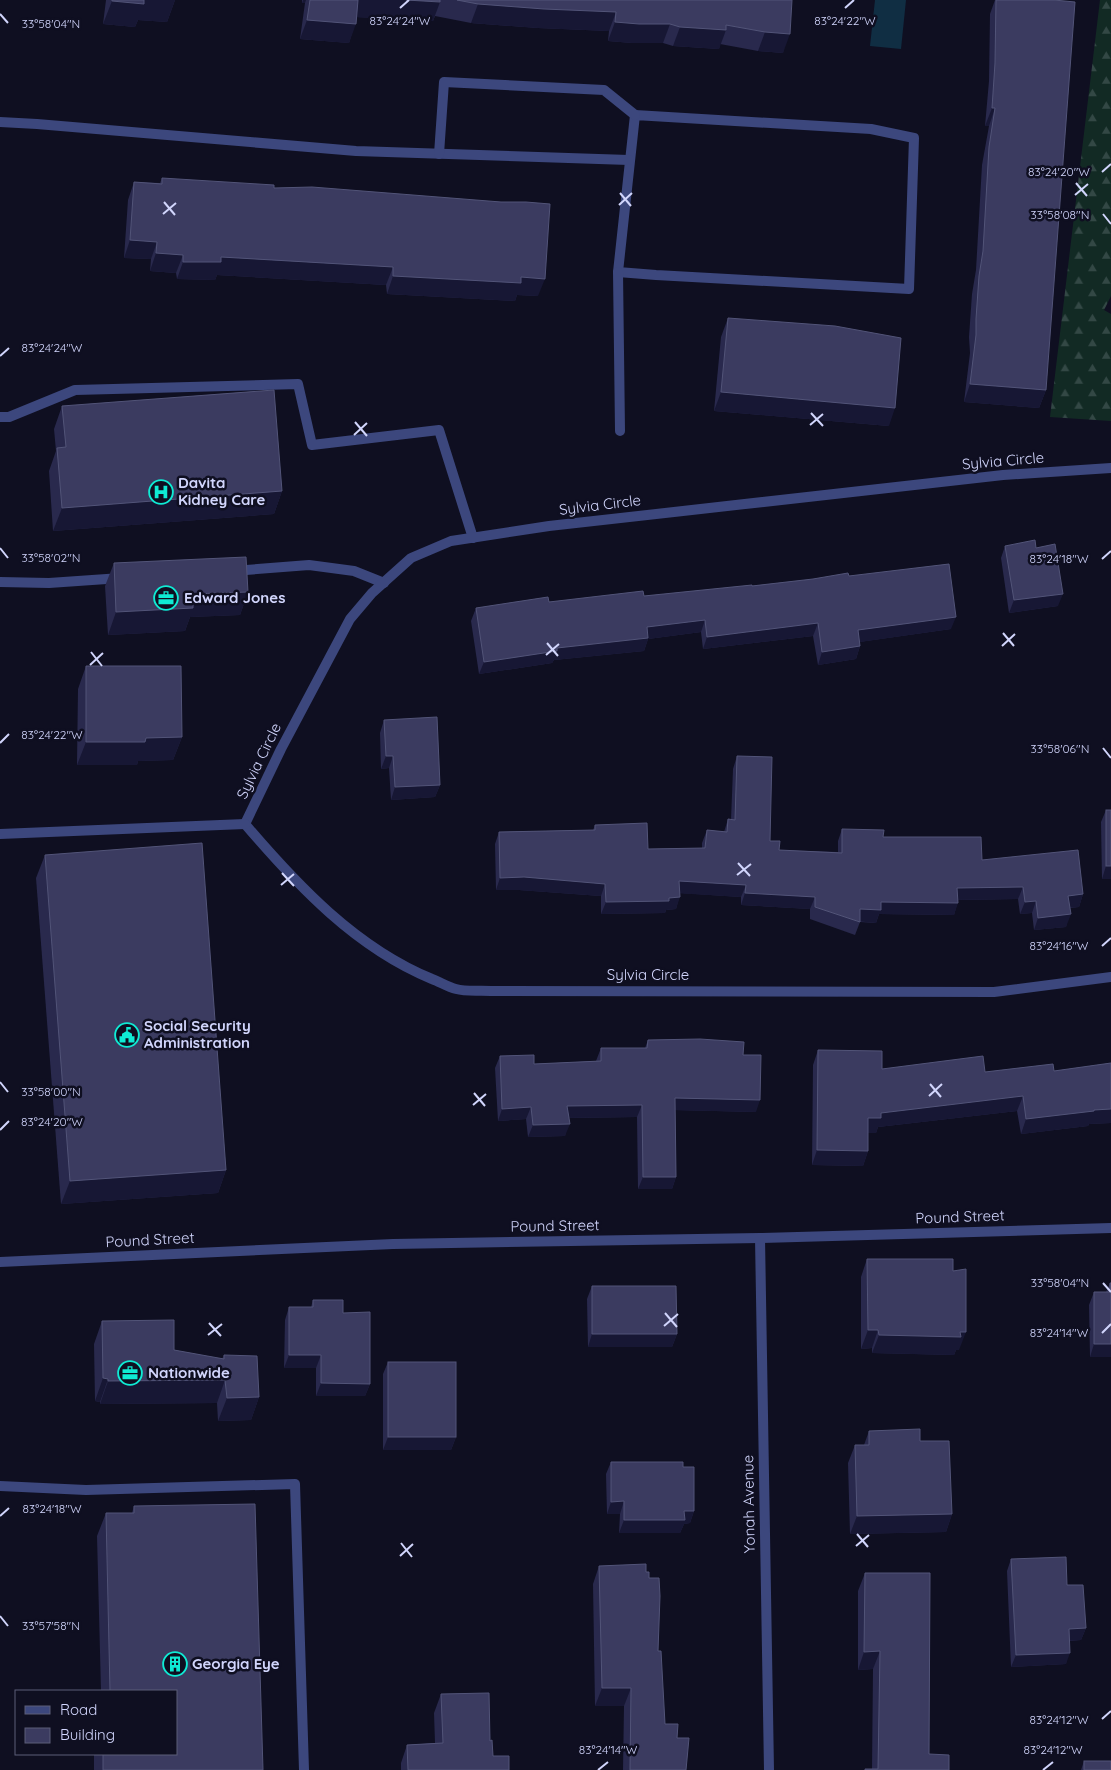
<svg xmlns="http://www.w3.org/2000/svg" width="1111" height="1770" viewBox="0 0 1111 1770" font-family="Quicksand,sans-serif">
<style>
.forest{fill:url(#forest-firs)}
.water{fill:#102e43}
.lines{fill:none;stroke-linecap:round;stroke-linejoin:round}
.service{stroke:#3c477d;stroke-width:10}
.minor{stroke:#3c477d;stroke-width:10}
.wall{fill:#29294d}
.shaded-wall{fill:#171734}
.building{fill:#3b3b60;stroke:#525478}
.ticks{fill:none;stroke:#d1d5fc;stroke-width:2}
.labels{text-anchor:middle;stroke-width:5;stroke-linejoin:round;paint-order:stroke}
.street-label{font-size:15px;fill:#d1d5fc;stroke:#0f0f21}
.poi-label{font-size:15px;font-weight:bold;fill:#d1d5fc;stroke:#0f0f21;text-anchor:start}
.ticks-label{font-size:12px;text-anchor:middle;fill:#d1d5fc;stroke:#0f0f21;stroke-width:5;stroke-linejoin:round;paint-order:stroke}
</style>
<defs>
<pattern id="forest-firs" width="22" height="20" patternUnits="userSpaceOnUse" patternTransform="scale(1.25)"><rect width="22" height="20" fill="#122a24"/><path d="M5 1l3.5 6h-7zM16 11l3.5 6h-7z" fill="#334845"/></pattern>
</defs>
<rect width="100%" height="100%" fill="#0f0f21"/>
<path class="forest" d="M 1100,0 L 1111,0 L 1111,296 L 1104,310 L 1111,314 L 1111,421 L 1050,417 Z"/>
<path class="water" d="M 875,0 L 906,0 L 901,49 L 870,46 Z"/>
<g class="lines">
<g class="service">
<path d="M 635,115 L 871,129 L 914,138 L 909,289 L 656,275 L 618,272 Z"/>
<path d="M 0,122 L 37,124 L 356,151 L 629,160"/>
<path d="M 439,154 L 444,82 L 604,90 L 635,115"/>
<path d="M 618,272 L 620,431"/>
<path d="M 0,417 L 9,417 L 75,390 L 298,384 L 312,445 L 439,430 L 473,538"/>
<path d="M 233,571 L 309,565 L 354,571 L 384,583"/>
<path d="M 0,582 L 49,583 L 121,578"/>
<path d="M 0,1486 L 86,1490 L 295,1484 L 304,1770"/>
</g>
<g class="minor">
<path d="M 245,824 L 281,749 L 350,619 L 372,593 L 411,558 L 451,541 L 549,526 L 674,512 L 1003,475 L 1111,468"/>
<path d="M 245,824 C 297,885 356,948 432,979 C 440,982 448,987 456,989 C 467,992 480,990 491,991 L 994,992 L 1111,977"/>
<path d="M 0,834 L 245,824"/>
<path d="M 760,1238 L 769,1770"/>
<path d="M 0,1262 L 393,1244 L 760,1238 L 1111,1228"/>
</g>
</g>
<g class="wall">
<path d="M 106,0 L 175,0 L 167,22 L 138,20 L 135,27 L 103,24 Z"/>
<path d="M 302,0 L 792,0 L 783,53 L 758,51 L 720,44 L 719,49 L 673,46 L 663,43 L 632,43 L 608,41 L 609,31 L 538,28 L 471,23 L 435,16 L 433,21 L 357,17 L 349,43 L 300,39 L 305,3 L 302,3 Z"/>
<path d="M 995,0 L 1054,0 L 1046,390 L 1039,408 L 964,402 L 970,353 L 969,337 L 972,294 L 976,270 L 982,165 L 989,126 L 985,126 L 989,81 L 990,14 Z"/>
<path d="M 162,178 L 274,188 L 538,296 L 517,295 L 515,301 L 387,294 L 386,285 L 217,275 L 215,280 L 177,279 L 176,273 L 150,271 L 151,259 L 124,258 L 128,200 L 134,182 L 160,183 Z"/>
<path d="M 728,318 L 889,426 L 714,411 L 721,337 Z"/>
<path d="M 62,406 L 282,491 L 274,514 L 53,531 L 49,471 L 56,451 L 54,429 Z"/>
<path d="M 1005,546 L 1036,548 L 1058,606 L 1009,613 L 1001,558 Z"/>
<path d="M 114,563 L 248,592 L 240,615 L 190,617 L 185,631 L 108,635 L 105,586 Z"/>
<path d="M 849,576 L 951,629 L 859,642 L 860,646 L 856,659 L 818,665 L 813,636 L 703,649 L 701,632 L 648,639 L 644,651 L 554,660 L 552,663 L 479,674 L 471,621 L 476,608 L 549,602 L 644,596 L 752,586 Z"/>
<path d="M 86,666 L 182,737 L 173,760 L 138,761 L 137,765 L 77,765 L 78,689 Z"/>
<path d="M 384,720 L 440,785 L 435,797 L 391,800 L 389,768 L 381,769 L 380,733 Z"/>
<path d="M 737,756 L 770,841 L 779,850 L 838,852 L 838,841 L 842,829 L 982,860 L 1083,894 L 1079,907 L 1070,908 L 1066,927 L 1034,930 L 1032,913 L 1020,914 L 1018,899 L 958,900 L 954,915 L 879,914 L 876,923 L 860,922 L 855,935 L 810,919 L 810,909 L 741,905 L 741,897 L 680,893 L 676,909 L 666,910 L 665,913 L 601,914 L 601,896 L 519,890 L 496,890 L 495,844 L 499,832 L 593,830 L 595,825 L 648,849 L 702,848 L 702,843 L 707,830 L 724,832 L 728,819 L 731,820 L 733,769 Z"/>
<path d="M 1106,810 L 1111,879 L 1102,879 L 1101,822 Z"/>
<path d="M 45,855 L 226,1170 L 218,1193 L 61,1204 L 36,878 Z"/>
<path d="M 648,1040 L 743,1055 L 756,1112 L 675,1110 L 676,1177 L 672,1189 L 638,1189 L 637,1117 L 569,1118 L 565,1136 L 528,1137 L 526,1119 L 498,1121 L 495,1068 L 500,1056 L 534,1064 L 596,1061 L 601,1048 L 645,1048 Z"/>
<path d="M 818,1050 L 882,1069 L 985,1072 L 1054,1071 L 1111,1063 L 1111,1123 L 1089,1124 L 1088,1126 L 1021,1134 L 1017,1111 L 878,1127 L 876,1133 L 868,1133 L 868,1151 L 863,1166 L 812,1165 L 813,1065 Z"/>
<path d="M 867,1259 L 959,1350 L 956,1350 L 954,1355 L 872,1353 L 872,1348 L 861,1349 L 861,1277 Z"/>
<path d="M 1110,1283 L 1111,1357 L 1090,1357 L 1089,1305 L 1094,1292 L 1106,1292 Z"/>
<path d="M 592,1286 L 677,1334 L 672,1347 L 588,1347 L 587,1299 Z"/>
<path d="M 313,1300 L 343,1313 L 370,1384 L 365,1396 L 316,1396 L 316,1368 L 284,1368 L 285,1320 L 289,1307 L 311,1307 Z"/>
<path d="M 102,1321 L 174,1350 L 222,1359 L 224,1355 L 259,1397 L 251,1420 L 218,1421 L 217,1403 L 100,1404 L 100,1402 L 95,1401 L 94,1344 Z"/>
<path d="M 388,1362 L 456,1437 L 451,1450 L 383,1450 L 383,1374 Z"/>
<path d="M 869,1431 L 952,1514 L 946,1532 L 850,1534 L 848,1463 L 855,1445 L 864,1445 Z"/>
<path d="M 611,1462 L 683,1467 L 694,1511 L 690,1523 L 684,1524 L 680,1533 L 619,1533 L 620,1514 L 607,1514 L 606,1474 Z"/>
<path d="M 134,1506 L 263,1770 L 94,1770 L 94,1754 L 176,1754 L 176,1691 L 101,1691 L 97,1536 L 106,1513 L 132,1513 Z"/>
<path d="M 1011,1559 L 1067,1585 L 1086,1628 L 1081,1640 L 1069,1641 L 1066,1664 L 1011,1667 L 1007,1571 Z"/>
<path d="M 599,1566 L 646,1572 L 649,1578 L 658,1651 L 665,1724 L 677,1738 L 686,1770 L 623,1770 L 624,1706 L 595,1706 L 593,1584 Z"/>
<path d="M 865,1573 L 929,1754 L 949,1770 L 872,1769 L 873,1669 L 858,1670 L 858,1591 Z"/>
<path d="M 441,1694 L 490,1741 L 493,1756 L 509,1770 L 401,1770 L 401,1763 L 407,1745 L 435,1743 L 434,1713 Z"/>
<path d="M 1084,1761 L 1111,1770 L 1081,1770 Z"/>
</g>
<g class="shaded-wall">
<path d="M 143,0 L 175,0 L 167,22 L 138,20 L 135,27 L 103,24 L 112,1 Z"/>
<path d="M 303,0 L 306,0 L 305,3 L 302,3 Z"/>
<path d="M 358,0 L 406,0 L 440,2 L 433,21 L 352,17 Z"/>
<path d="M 478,4 L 616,12 L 609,31 L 538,28 L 471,23 Z"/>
<path d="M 307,20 L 356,24 L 349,43 L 300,39 Z"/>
<path d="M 615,22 L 670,24 L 663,43 L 632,43 L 608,41 Z"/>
<path d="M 680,27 L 726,30 L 719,49 L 673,46 Z"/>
<path d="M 765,32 L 790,34 L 783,53 L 758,51 Z"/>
<path d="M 992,108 L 995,108 L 989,126 L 985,126 Z"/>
<path d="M 130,240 L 157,242 L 151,259 L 124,258 Z"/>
<path d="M 156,253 L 183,255 L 176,273 L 150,271 Z"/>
<path d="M 221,257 L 393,267 L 386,285 L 217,275 L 215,280 L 177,279 L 183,262 Z"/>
<path d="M 393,276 L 521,277 L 545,279 L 538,296 L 517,295 L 515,301 L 387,294 Z"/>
<path d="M 970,384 L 1046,390 L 1039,408 L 964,402 Z"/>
<path d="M 721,392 L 895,408 L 889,426 L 714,411 Z"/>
<path d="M 282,491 L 274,514 L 53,531 L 62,508 Z"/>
<path d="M 248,592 L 240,615 L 190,617 L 185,631 L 108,635 L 116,612 L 193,594 Z"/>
<path d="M 1063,594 L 1058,606 L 1009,613 L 1014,600 Z"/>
<path d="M 956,617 L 951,629 L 853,643 L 858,630 Z"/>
<path d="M 705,620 L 701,632 L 648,639 L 644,651 L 554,660 L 552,663 L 479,674 L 484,662 L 647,627 Z"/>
<path d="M 818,623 L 813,636 L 703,649 L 707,637 Z"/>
<path d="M 860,646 L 856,659 L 818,665 L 822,652 Z"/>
<path d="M 182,737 L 173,760 L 138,761 L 137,765 L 77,765 L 86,742 L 146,738 Z"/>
<path d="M 386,756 L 393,756 L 389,768 L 381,769 Z"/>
<path d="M 440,785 L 435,797 L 391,800 L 395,787 Z"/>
<path d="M 1106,866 L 1111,866 L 1111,879 L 1102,879 Z"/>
<path d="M 524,877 L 605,884 L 601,896 L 519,890 L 496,890 L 500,878 Z"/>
<path d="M 679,881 L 746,885 L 741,897 L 675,893 Z"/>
<path d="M 1023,887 L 1018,899 L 953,900 L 957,888 Z"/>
<path d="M 745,893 L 815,897 L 810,909 L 741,905 Z"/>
<path d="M 1083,894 L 1079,907 L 1063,908 L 1068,896 Z"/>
<path d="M 680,897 L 676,909 L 666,910 L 665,913 L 601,914 L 606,902 Z"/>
<path d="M 1036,901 L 1032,913 L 1020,914 L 1025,902 Z"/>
<path d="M 881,902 L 958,903 L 954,915 L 879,914 L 876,923 L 856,921 L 860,909 Z"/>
<path d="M 1071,914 L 1066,927 L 1034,930 L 1038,918 Z"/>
<path d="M 1023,1096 L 1017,1111 L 878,1127 L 876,1133 L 863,1133 L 868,1118 L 881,1113 Z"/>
<path d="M 675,1098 L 760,1100 L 756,1112 L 671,1110 Z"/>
<path d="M 642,1105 L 637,1117 L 563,1118 L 567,1106 Z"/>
<path d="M 531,1107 L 526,1119 L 498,1121 L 502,1109 Z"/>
<path d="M 1111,1109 L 1111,1123 L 1089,1124 L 1088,1126 L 1021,1134 L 1026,1119 L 1094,1110 Z"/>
<path d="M 570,1124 L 565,1136 L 528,1137 L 533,1125 Z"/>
<path d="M 817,1150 L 868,1151 L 863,1166 L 812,1165 Z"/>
<path d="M 226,1170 L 218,1193 L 61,1204 L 70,1181 Z"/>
<path d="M 643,1177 L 676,1177 L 672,1189 L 638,1189 Z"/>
<path d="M 868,1330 L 878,1330 L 872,1348 L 861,1349 Z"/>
<path d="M 960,1332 L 966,1332 L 959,1350 L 956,1350 L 954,1355 L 872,1353 L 879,1335 Z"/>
<path d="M 592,1334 L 677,1334 L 672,1347 L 588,1347 Z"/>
<path d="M 1094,1344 L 1111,1344 L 1111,1357 L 1090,1357 Z"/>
<path d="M 289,1355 L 321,1355 L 316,1368 L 284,1368 Z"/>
<path d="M 103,1378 L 108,1379 L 100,1402 L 95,1401 Z"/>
<path d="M 225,1380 L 217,1403 L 100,1404 L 108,1381 Z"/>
<path d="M 321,1383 L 370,1384 L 365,1396 L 316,1396 Z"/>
<path d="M 259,1397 L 251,1420 L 218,1421 L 227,1398 Z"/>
<path d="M 388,1437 L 456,1437 L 451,1450 L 383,1450 Z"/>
<path d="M 624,1501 L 620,1514 L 607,1514 L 611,1502 Z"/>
<path d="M 684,1511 L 694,1511 L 690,1523 L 684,1524 L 680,1533 L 619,1533 L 624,1520 Z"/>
<path d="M 952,1514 L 946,1532 L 850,1534 L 857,1516 Z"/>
<path d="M 1086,1628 L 1081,1640 L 1064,1641 L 1069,1629 Z"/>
<path d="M 880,1651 L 873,1669 L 858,1670 L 864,1652 Z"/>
<path d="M 1070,1653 L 1066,1664 L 1011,1667 L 1016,1655 Z"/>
<path d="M 602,1688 L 631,1688 L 624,1706 L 595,1706 Z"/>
</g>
<g class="building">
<path d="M 112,0 L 144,0 L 144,4 L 112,1 Z"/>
<path d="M 310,0 L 358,0 L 356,24 L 307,20 Z"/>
<path d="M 406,0 L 440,0 L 440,2 Z"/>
<path d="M 457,0 L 792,0 L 790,34 L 765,32 L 726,25 L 726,30 L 680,27 L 670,24 L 639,24 L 615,22 L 616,12 L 544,9 L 478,4 Z"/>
<path d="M 996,0 L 1054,0 L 1075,2 L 1046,390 L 970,384 L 976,335 L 976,319 L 979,276 L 983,251 L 989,147 L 995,108 L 992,108 L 995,63 Z"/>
<path d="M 162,178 L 274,185 L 274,188 L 312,187 L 501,202 L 526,202 L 550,204 L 545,279 L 521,277 L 521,283 L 393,276 L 393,267 L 221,257 L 221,262 L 183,262 L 183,255 L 156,253 L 157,242 L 130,240 L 134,182 L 162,184 Z"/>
<path d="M 728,318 L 835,326 L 901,338 L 895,408 L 721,392 Z"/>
<path d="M 274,390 L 282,491 L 62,508 L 57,448 L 66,447 L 62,406 Z"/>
<path d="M 1035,540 L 1036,548 L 1055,544 L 1063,594 L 1014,600 L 1005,546 Z"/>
<path d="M 246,557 L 248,592 L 193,594 L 193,608 L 116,612 L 114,563 Z"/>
<path d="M 949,564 L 956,617 L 858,630 L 860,646 L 822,652 L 818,623 L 707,637 L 705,620 L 647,627 L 648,638 L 557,648 L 557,651 L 484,662 L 476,608 L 548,597 L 549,602 L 643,591 L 644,596 L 752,585 L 752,586 L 813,579 L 848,573 L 849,576 Z"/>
<path d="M 86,666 L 181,666 L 182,737 L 146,738 L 145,742 L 86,742 Z"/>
<path d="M 437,717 L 440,785 L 395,787 L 393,756 L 386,756 L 384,720 Z"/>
<path d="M 737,756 L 772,757 L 770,841 L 780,841 L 779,850 L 842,853 L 842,829 L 884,830 L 883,837 L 981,837 L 982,860 L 1078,850 L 1083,894 L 1068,896 L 1071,914 L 1038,918 L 1036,901 L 1025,902 L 1023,887 L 957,888 L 958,903 L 881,902 L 881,910 L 860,909 L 860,922 L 815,907 L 815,897 L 745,893 L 746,885 L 679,881 L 680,897 L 669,898 L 669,901 L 606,902 L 605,884 L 524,877 L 500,878 L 499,832 L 595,830 L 595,825 L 647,823 L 648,849 L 705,848 L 707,830 L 727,832 L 728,819 L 735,820 Z"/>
<rect x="1106" y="810" width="5" height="56"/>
<path d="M 202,843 L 226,1170 L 70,1181 L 45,855 Z"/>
<path d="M 700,1039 L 744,1042 L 743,1055 L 761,1055 L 760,1100 L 675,1098 L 676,1177 L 643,1177 L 642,1105 L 567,1106 L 570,1124 L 533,1125 L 531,1107 L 502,1109 L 500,1056 L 534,1055 L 534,1064 L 601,1061 L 601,1048 L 647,1048 L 648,1040 Z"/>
<path d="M 818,1050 L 882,1051 L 882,1069 L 983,1056 L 985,1072 L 1053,1064 L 1054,1071 L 1111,1063 L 1111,1109 L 1094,1110 L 1094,1111 L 1026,1119 L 1023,1096 L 881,1113 L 881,1118 L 868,1118 L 868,1151 L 817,1150 Z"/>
<path d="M 867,1259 L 953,1259 L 953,1271 L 966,1269 L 966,1332 L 960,1332 L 961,1337 L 879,1335 L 878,1330 L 868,1330 Z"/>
<path d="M 1110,1283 L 1111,1283 L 1111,1344 L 1094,1344 L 1094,1292 L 1110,1292 Z"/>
<path d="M 592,1286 L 676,1286 L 677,1334 L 592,1334 Z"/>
<path d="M 313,1300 L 343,1300 L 343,1313 L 370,1312 L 370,1384 L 321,1383 L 321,1355 L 289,1355 L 289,1307 L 313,1307 Z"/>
<path d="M 174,1320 L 174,1350 L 224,1359 L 224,1355 L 257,1356 L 259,1397 L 227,1398 L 225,1380 L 108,1381 L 108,1379 L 103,1378 L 102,1321 Z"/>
<rect x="388" y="1362" width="68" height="75"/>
<path d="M 920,1429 L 920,1441 L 949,1441 L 952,1514 L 857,1516 L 855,1445 L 869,1445 L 869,1431 Z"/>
<path d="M 611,1462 L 683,1462 L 683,1467 L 694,1467 L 694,1511 L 684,1511 L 685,1520 L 624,1520 L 624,1501 L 611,1502 Z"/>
<path d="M 255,1504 L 263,1770 L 103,1770 L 103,1754 L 176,1754 L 176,1691 L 110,1691 L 106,1513 L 134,1513 L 134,1506 Z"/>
<path d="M 1066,1557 L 1067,1585 L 1083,1585 L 1086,1628 L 1069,1629 L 1070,1653 L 1016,1655 L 1011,1559 Z"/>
<path d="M 646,1564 L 646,1572 L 649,1572 L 649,1578 L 659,1578 L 660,1596 L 658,1651 L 661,1651 L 665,1724 L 678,1724 L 677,1738 L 689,1738 L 686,1770 L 630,1770 L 631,1688 L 602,1688 L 599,1566 Z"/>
<path d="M 865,1573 L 930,1573 L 929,1754 L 949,1755 L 949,1770 L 865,1770 L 865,1769 L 878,1769 L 880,1651 L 864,1652 Z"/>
<path d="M 489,1693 L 490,1741 L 492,1740 L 493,1756 L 509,1756 L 509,1770 L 408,1770 L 407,1745 L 443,1743 L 441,1694 Z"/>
<rect x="1084" y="1761" width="27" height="9"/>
</g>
<path class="ticks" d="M 400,8 L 409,0M 845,8 L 854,0M 0,14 L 8,23M 1102,172 L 1111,164M 1076,183 L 1087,196M 620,193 L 631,206M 1075,195 L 1088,184M 164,202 L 175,215M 619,205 L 632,193M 163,214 L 176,203M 1103,214 L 1111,224M 0,356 L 9,348M 811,413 L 823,426M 355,422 L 367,436M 810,425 L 823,414M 354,435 L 367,423M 0,548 L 8,558M 1102,559 L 1111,551M 1003,633 L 1014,646M 547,643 L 558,656M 1002,646 L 1015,634M 91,652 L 102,666M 546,655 L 559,644M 90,665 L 103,653M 0,743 L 9,734M 1103,748 L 1111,758M 738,863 L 750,876M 282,873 L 294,886M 737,875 L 751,864M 281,885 L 294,874M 1102,946 L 1111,938M 0,1082 L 8,1092M 930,1084 L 941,1097M 474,1093 L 485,1106M 929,1096 L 942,1084M 473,1105 L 486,1094M 0,1130 L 9,1121M 1103,1283 L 1111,1292M 665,1313 L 677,1327M 209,1323 L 221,1336M 664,1326 L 678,1314M 1102,1333 L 1111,1324M 208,1335 L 222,1324M 0,1516 L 9,1508M 857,1534 L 868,1547M 401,1543 L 412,1557M 856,1546 L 869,1535M 400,1556 L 413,1544M 0,1616 L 8,1626M 1102,1719 L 1111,1711M 598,1770 L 608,1762M 1043,1770 L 1053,1762"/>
<defs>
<g id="hospital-ring" transform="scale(1.25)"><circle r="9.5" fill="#0f0f21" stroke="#0febd4" stroke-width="1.5"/><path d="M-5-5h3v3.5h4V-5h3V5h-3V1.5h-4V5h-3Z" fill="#0febd4"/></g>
<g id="office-ring" transform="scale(1.25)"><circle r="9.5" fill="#0f0f21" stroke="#0febd4" stroke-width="1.5"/><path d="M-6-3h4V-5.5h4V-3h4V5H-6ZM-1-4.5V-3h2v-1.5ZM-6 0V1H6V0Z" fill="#0febd4"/></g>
<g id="civic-ring" transform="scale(1.25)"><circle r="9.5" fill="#0f0f21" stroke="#0febd4" stroke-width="1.5"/><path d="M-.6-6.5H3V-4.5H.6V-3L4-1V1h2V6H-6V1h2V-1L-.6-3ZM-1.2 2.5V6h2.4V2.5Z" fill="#0febd4"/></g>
<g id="building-ring" transform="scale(1.25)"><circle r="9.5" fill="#0f0f21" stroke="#0febd4" stroke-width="1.5"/><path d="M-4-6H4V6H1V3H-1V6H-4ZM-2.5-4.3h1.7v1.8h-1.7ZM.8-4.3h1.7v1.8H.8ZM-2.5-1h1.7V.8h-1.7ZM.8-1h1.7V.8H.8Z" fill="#0febd4"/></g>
</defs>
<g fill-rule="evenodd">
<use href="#hospital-ring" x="161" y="492"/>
<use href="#office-ring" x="166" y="598"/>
<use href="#civic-ring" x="127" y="1035"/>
<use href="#office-ring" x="130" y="1373"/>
<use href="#building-ring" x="175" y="1664"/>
</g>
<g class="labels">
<g class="street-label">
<text transform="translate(1003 461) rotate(-5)" y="5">Sylvia Circle</text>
<text transform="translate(600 505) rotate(-7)" y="5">Sylvia Circle</text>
<text transform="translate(259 761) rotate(-64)" y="5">Sylvia Circle</text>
<text x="648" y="980">Sylvia Circle</text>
<text transform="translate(960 1217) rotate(-2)" y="5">Pound Street</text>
<text transform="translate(555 1226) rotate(-1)" y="5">Pound Street</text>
<text transform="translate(150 1240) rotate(-3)" y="5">Pound Street</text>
<text transform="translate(749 1504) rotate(-91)" y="5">Yonah Avenue</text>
</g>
<g class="poi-label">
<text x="178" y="488">Davita<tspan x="178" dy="17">Kidney Care</tspan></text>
<text x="184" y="603">Edward Jones</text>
<text x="144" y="1031">Social Security<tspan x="144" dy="17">Administration</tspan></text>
<text x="148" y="1378">Nationwide</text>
<text x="192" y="1669">Georgia Eye</text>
</g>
</g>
<g class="ticks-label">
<text x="400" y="25">83°24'24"W</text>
<text x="845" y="25">83°24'22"W</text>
<text x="51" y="28">33°58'04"N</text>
<text x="1059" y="176">83°24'20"W</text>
<text x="1060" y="219">33°58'08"N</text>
<text x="52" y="352">83°24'24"W</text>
<text x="51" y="562">33°58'02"N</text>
<text x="1059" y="563">83°24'18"W</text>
<text x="52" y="739">83°24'22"W</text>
<text x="1060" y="753">33°58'06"N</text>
<text x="1059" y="950">83°24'16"W</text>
<text x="51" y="1096">33°58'00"N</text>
<text x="52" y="1126">83°24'20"W</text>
<text x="1060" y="1287">33°58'04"N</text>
<text x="1059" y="1337">83°24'14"W</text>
<text x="52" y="1513">83°24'18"W</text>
<text x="51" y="1630">33°57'58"N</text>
<text x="1059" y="1724">83°24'12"W</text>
<text x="608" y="1754">83°24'14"W</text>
<text x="1053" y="1754">83°24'12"W</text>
</g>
<rect x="15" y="1690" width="162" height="65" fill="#0f0f21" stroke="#5d5e79"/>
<rect x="25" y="1706" width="25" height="8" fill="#3c477d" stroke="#5d5e79"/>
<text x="60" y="1715" font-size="15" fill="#d1d5fc">Road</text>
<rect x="25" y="1728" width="25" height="15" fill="#3b3b60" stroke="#5d5e79"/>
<text x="60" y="1740" font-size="15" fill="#d1d5fc">Building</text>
</svg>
